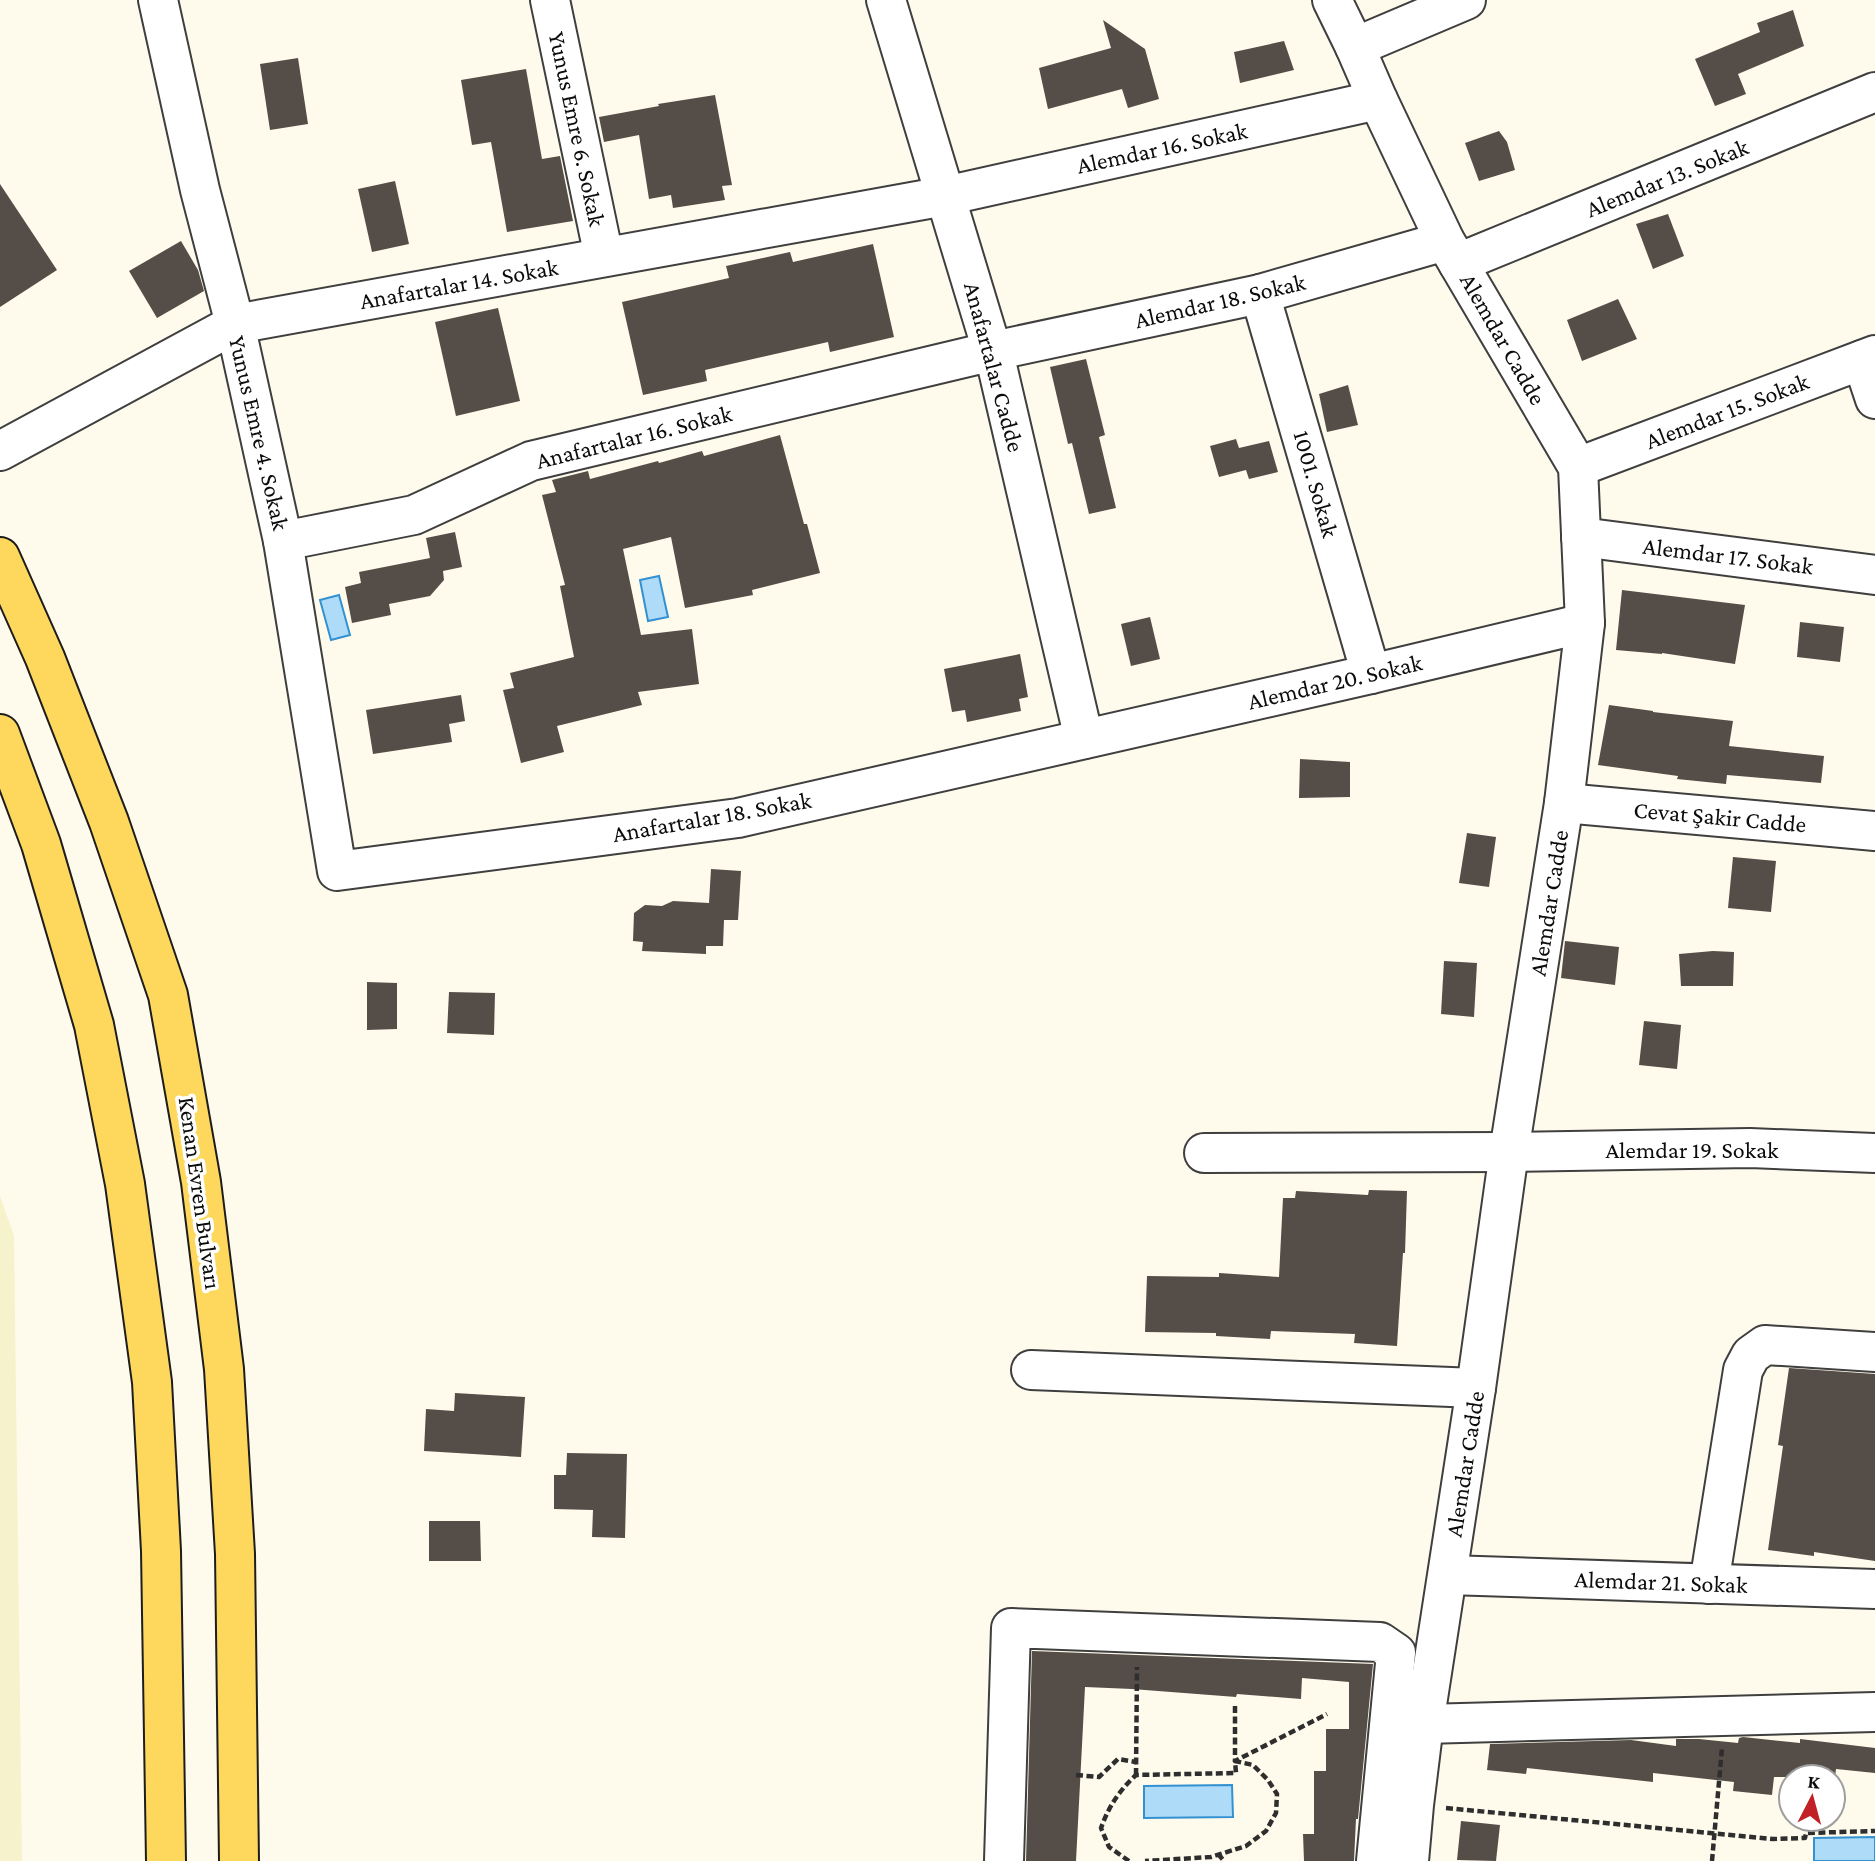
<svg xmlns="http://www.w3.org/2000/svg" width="1875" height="1861" viewBox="0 0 1875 1861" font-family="'Crimson Pro',serif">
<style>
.farmland{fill:#f6f2cb}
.water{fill:#aedcf8;stroke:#3391d2;stroke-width:2}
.building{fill:#554d48}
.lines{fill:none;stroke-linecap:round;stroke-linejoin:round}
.minor-casing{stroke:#3f3f3f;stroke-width:42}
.major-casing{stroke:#1d1d1d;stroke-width:42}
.path{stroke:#2e2e2e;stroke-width:4.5;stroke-dasharray:7 3.5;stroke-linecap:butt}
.minor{stroke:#fff;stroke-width:38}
.major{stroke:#fdd85d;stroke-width:38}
.labels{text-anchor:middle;stroke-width:7;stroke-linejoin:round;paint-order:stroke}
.street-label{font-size:24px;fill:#0c0c0c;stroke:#fff}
</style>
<rect width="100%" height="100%" fill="#fffbec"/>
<path class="farmland" d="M 0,1196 L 14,1236 L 22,1861 L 0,1861 Z"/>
<g class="water">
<path d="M 659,576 L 668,617 L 648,621 L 640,580 Z"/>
<path d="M 339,595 L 350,635 L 331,640 L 320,600 Z"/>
<path d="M 1232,1785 L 1233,1817 L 1144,1818 L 1144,1786 Z"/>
<path d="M 1875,1837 L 1875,1861 L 1814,1861 L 1814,1838 Z"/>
</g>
<g class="building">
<path d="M 1793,10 L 1804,46 L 1738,74 L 1746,94 L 1715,106 L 1695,59 L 1760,32 L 1757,23 Z"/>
<path d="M 1103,20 L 1145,49 L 1159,99 L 1128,108 L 1122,89 L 1048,109 L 1039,68 L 1111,48 Z"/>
<path d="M 1284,41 L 1294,70 L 1240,83 L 1234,52 Z"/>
<path d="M 298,58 L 308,124 L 270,130 L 260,64 Z"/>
<path d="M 526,69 L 542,159 L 560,156 L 573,221 L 507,232 L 491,142 L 472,145 L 461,80 Z"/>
<path d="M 715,95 L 732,185 L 722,186 L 725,200 L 673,208 L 671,195 L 649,199 L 639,135 L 604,142 L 599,117 L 659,106 L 658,104 Z"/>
<path d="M 1499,131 L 1507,142 L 1515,170 L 1479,181 L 1465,143 Z"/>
<path d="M 395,181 L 409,244 L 372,252 L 358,189 Z"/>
<path d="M 0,184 L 57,270 L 0,307 Z"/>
<path d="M 1668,214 L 1684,256 L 1653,269 L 1636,224 Z"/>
<path d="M 181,241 L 198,270 L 204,291 L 157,318 L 129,271 Z"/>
<path d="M 873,244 L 894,337 L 830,352 L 828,342 L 705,370 L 707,381 L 643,395 L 622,302 L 729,278 L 726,266 L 790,252 L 793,262 Z"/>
<path d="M 1618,299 L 1637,339 L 1582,361 L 1567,320 Z"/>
<path d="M 498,308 L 520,401 L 456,416 L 435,322 Z"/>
<path d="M 1086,359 L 1105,435 L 1099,437 L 1116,508 L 1089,514 L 1072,443 L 1068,444 L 1050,367 Z"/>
<path d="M 1348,385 L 1358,425 L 1327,432 L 1319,394 Z"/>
<path d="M 780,435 L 804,524 L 807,524 L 820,573 L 752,590 L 753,595 L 685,608 L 671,537 L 623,549 L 641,635 L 692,629 L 699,684 L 638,692 L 642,705 L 557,726 L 564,752 L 521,763 L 503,690 L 514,688 L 510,673 L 574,657 L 560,586 L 565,585 L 542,495 L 556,492 L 552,480 L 588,471 L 590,479 L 658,461 L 659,463 L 702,451 L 704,456 Z"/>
<path d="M 1236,439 L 1239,448 L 1269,441 L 1278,472 L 1249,479 L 1246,470 L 1219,477 L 1210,446 Z"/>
<path d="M 455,532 L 462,567 L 443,571 L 444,580 L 430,596 L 389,604 L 391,615 L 352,623 L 345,587 L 361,583 L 359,572 L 430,558 L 426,538 Z"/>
<path d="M 1622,590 L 1745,605 L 1735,664 L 1662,653 L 1662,654 L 1616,650 Z"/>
<path d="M 1150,617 L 1160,659 L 1131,666 L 1121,624 Z"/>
<path d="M 1800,622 L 1844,627 L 1840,662 L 1797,657 Z"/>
<path d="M 1020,654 L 1028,697 L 1019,699 L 1021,711 L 967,722 L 965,710 L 952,712 L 944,669 Z"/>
<path d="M 461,695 L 465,721 L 449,724 L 452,742 L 373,754 L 366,710 Z"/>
<path d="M 1609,705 L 1653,711 L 1653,712 L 1733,721 L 1729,746 L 1824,756 L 1821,783 L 1727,775 L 1726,784 L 1677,779 L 1678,776 L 1598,765 Z"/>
<path d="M 1300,759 L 1350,762 L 1350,797 L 1299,798 Z"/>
<path d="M 1467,833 L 1496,837 L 1489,887 L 1459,883 Z"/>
<path d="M 1733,857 L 1776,861 L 1771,912 L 1728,908 Z"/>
<path d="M 711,869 L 741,871 L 738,920 L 724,920 L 723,946 L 706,946 L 706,954 L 642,951 L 643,942 L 633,941 L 634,913 L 645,905 L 662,906 L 673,901 L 709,903 Z"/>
<path d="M 1565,941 L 1619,947 L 1615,985 L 1561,978 Z"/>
<path d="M 1713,951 L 1734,952 L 1733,986 L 1681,986 L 1679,954 Z"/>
<path d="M 1444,961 L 1477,963 L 1474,1017 L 1441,1014 Z"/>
<path d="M 367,982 L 397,983 L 397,1029 L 367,1030 Z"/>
<path d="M 449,992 L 495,993 L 494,1035 L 447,1033 Z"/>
<path d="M 1644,1021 L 1681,1025 L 1677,1069 L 1639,1065 Z"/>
<path d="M 1369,1190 L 1407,1191 L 1405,1253 L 1403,1253 L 1397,1346 L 1354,1343 L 1355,1334 L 1271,1331 L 1270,1339 L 1216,1336 L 1216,1333 L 1145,1332 L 1147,1276 L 1219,1277 L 1219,1273 L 1279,1277 L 1283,1198 L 1295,1198 L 1296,1191 L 1368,1195 Z"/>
<path d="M 1789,1368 L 1875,1374 L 1875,1561 L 1814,1552 L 1814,1556 L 1768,1550 L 1783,1446 L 1778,1445 Z"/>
<path d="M 455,1393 L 525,1397 L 521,1457 L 424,1451 L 426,1409 L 454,1411 Z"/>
<path d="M 567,1453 L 627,1454 L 625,1538 L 592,1537 L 593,1510 L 554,1509 L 554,1475 L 566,1475 Z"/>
<path d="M 429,1521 L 480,1521 L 481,1561 L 429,1561 Z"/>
<path d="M 1032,1651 L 1373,1664 L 1358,1819 L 1356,1819 L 1354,1861 L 1304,1861 L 1303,1834 L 1314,1834 L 1314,1771 L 1326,1771 L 1326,1729 L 1349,1729 L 1349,1682 L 1302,1678 L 1301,1699 L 1237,1694 L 1236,1697 L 1132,1689 L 1085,1687 L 1076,1861 L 1026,1861 Z"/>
<path d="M 1743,1737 L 1800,1743 L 1800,1739 L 1875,1748 L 1875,1773 L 1836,1769 L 1835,1777 L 1774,1777 L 1772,1795 L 1733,1791 L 1734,1782 L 1653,1773 L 1653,1782 L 1527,1768 L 1526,1774 L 1487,1770 L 1490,1744 L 1631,1740 L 1676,1746 L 1676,1739 L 1699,1739 L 1738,1743 L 1739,1738 Z"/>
<path d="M 1461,1821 L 1500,1825 L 1496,1861 L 1457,1860 Z"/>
</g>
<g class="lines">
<g class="minor-casing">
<g id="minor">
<path d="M 158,0 L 200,190 L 235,324 L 283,541 L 337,871 L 738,818 L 1371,674 L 1585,623"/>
<path d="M 550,0 L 604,257"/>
<path d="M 886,0 L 998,370 L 1084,739"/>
<path d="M 1332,0 L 1355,47 L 1378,100 L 1445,241 L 1578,467 L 1585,623 L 1564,803 L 1509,1152 L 1476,1388 L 1424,1724 L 1414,1805 L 1409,1861"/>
<path d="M 1355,47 L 1466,0"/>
<path d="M 1458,263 L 1875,92"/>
<path d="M 1260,294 L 1371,674"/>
<path d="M 1862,360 L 1875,399"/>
<path d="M 0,451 L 235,324 L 945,196 L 1378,100"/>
<path d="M 1578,467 L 1875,355"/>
<path d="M 1581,537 L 1875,575"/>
<path d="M 283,541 L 414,515 L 531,461 L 993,351 L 1260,294 L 1445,241"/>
<path d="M 1564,803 L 1875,831"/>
<path d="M 1204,1153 L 1509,1152 L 1750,1148 L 1875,1153"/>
<path d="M 1031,1370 L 1476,1388"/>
<path d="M 1448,1575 L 1875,1589"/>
<path d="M 1709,1584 L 1743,1370 L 1751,1355 L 1765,1345 L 1875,1352"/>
<path d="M 1424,1724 L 1875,1712"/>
<path d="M 1004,1861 L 1011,1628 L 1380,1642 L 1396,1653 L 1376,1861"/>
</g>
</g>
<g class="major-casing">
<g id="major">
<path d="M 0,557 L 45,658 L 109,822 L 168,995 L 201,1182 L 224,1369 L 235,1554 L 239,1861"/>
<path d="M 0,734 L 41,844 L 94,1025 L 125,1184 L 152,1382 L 161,1551 L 166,1861"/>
</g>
</g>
<g class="path">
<path d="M 1235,1706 L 1235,1761 L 1327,1714"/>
<path d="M 1076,1775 L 1099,1777 L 1118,1759 L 1136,1762"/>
<path d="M 1136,1775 L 1137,1667"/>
<path d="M 1446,1808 L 1773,1839 L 1805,1838 L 1806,1833 L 1875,1831"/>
<path d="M 1218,1854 L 1224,1861"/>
<path d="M 1129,1861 L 1109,1847 L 1101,1828 C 1109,1806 1119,1791 1136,1775 L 1236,1773 L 1235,1761 L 1253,1765 L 1268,1780 L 1277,1794 L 1276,1813 L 1266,1831 L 1246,1846 L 1211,1857 L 1145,1861"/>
<path d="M 1712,1861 L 1722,1748"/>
</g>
<use href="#minor" class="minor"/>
<use href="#major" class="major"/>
</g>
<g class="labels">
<g class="street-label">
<text transform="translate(577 129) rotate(78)" y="8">Yunus Emre 6. Sokak</text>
<text transform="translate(1162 148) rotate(-12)" y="8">Alemdar 16. Sokak</text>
<text transform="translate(1667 178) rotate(-22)" y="8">Alemdar 13. Sokak</text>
<text transform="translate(459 284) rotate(-10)" y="8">Anafartalar 14. Sokak</text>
<text transform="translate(1220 301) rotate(-13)" y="8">Alemdar 18. Sokak</text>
<text transform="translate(1503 339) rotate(60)" y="8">Alemdar Cadde</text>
<text transform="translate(994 367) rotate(75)" y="8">Anafartalar Cadde</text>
<text transform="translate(1727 411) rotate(-21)" y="8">Alemdar 15. Sokak</text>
<text transform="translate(259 433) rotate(77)" y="8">Yunus Emre 4. Sokak</text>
<text transform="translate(634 437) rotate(-14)" y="8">Anafartalar 16. Sokak</text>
<text transform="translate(1316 484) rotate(74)" y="8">1001. Sokak</text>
<text transform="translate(1728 556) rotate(7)" y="8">Alemdar 17. Sokak</text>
<text transform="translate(1335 682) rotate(-13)" y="8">Alemdar 20. Sokak</text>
<text transform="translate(712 817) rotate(-10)" y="8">Anafartalar 18. Sokak</text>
<text transform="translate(1720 817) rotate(5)" y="8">Cevat Şakir Cadde</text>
<text transform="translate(1549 903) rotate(-81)" y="8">Alemdar Cadde</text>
<text x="1692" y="1158">Alemdar 19. Sokak</text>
<text transform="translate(200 1193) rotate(82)" y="8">Kenan Evren Bulvarı</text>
<text transform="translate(1465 1464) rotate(-81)" y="8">Alemdar Cadde</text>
<text transform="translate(1661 1582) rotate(2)" y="8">Alemdar 21. Sokak</text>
</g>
</g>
<g transform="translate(1812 1798) rotate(6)"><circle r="33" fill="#ffffff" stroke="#9e9e9e" stroke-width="2"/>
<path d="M0-5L12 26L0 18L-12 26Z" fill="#c12026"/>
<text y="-10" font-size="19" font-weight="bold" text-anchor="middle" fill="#0c0c0c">K</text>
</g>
</svg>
